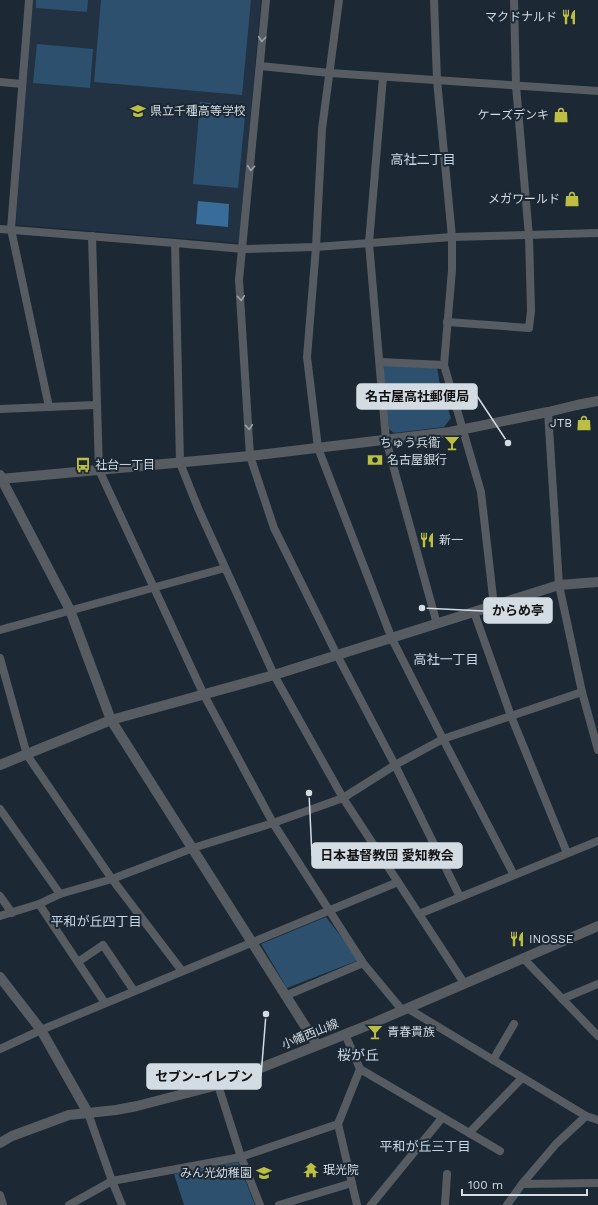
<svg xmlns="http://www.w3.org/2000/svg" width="598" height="1205" viewBox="0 0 598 1205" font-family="'Work Sans','Noto Sans JP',sans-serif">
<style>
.built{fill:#223242}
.green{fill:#2d506f}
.water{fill:#386c99}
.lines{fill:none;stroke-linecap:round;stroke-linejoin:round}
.minor{stroke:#565c62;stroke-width:8}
.tertiary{stroke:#565c62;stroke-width:10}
.oneway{stroke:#9ba2a9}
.labels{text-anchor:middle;stroke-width:4;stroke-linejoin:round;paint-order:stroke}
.poi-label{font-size:12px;fill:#d3dbe3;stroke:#1c2833;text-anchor:start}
.street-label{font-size:12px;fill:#d3dbe3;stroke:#1c2833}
.neighbourhood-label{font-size:13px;fill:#c8d7e7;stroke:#1c2833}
.quarter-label{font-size:14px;fill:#c8d7e7;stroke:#1c2833}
.leader{fill:none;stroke:#d3dbe3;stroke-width:1.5}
.callout-dot{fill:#d3dbe3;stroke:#1c2833;stroke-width:1.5}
.callout{fill:#d3dbe3;stroke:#d3dbe3;stroke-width:1.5}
.callout-label{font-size:13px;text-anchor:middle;font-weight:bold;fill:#111}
</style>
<rect width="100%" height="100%" fill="#1c2833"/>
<path class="built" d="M 32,0 L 261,0 L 239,243 L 18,225 L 16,223 Z"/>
<g class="green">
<path d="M 36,0 L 88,0 L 87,12 L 36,8 Z"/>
<path d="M 101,0 L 251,0 L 242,95 L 94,82 Z"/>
<path d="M 37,44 L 93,49 L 90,88 L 33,83 Z"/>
<path d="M 200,102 L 246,106 L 238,188 L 193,184 Z"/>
<path d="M 385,365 L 437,367 L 440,385 L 451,418 L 444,427 L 394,433 L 389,429 L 383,367 Z"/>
<path d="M 326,917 L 359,960 L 287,988 L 261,944 Z"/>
<path d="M 238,1162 L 255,1205 L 184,1205 L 174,1174 Z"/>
</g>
<path class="water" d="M 198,201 L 229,204 L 228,227 L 196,224 Z"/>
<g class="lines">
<g class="minor">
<path d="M 29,0 L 11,229 L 49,407"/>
<path d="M 266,0 L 239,280 L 250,456 L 274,528 L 337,655 L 395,765 L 460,897"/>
<path d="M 339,0 L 322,129 L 316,247 L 307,357 L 318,448 L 392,639 L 443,739 L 514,875"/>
<path d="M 434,0 L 437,80 L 452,237 L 452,270 L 444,365 L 481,492 L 494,606"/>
<path d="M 260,66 L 330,73 L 598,91"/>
<path d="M 383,77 L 369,243 L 386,440 L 437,624"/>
<path d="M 0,82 L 22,84"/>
<path d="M 0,229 L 175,243"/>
<path d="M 92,236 L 99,470 L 204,695 L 273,823 L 363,963 L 402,1010"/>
<path d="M 447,322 L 529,328 L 531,311 L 529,236 L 516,86 L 514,0"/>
<path d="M 380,362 L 444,365"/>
<path d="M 0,409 L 96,405"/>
<path d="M 548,412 L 559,585 L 582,692 L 598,750"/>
<path d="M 474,612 L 511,716 L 567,853"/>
<path d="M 0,630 L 225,568"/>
<path d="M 0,658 L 27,755 L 112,879 L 182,971"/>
<path d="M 0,809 L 60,894"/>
<path d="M 0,896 L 12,913"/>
<path d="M 39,904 L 105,1003"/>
<path d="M 419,914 L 598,841"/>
<path d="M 0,916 L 39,904 L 60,894 L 112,879 L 193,848 L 273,823 L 343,798 L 395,765 L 443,739 L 582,692"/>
<path d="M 523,958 L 598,1036"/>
<path d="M 78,962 L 103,945 L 134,991"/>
<path d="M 464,983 L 343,798 L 274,675 L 198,508 L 180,463 L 175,243 L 243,249 L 316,247 L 452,237 L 598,233"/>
<path d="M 285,996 L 363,963"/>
<path d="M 562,999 L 598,984"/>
<path d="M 407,1008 L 586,1116 L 598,1120"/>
<path d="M 0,1049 L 41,1030 L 398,882"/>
<path d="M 493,1060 L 514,1024"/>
<path d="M 360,1069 L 500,1151"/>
<path d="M 218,1085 L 241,1157 L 260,1205"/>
<path d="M 88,1113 L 112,1181 L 122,1205"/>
<path d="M 586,1116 L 556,1144 L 522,1184 L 598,1183"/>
<path d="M 338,1124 L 357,1205"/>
<path d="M 469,1133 L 522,1078"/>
<path d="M 0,1195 L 3,1205"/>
<path d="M 69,1205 L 112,1181 L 241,1157 L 338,1124 L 360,1069 L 345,1034"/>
<path d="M 279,1205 L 352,1183"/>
<path d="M 371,1205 L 442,1118"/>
<path d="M 445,1205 L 447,1174"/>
<path d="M 507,1205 L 522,1184"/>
</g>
<g class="tertiary">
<path d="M 0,475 L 1,478 L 70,610 L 111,720 L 317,1045"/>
<path d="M 0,479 L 250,456 L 450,432 L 548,412 L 577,405 L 598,401"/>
<path d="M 0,765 L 111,720 L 274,675 L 559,585 L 598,582"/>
<path d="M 0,977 L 41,1030 L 88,1113"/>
<path d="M 0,1143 L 12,1136 L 69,1115 L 116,1110 L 137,1106 L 218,1085 L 371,1024 L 598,926"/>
</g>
</g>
<defs><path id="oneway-chevron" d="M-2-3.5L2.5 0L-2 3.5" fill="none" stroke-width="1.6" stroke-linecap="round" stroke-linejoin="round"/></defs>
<g class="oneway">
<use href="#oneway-chevron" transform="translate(262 39) rotate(95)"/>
<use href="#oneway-chevron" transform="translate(251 168) rotate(95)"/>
<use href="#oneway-chevron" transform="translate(241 298) rotate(86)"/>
<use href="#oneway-chevron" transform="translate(249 427) rotate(86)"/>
</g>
<defs>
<g id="restaurant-bare" transform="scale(1.2)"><path d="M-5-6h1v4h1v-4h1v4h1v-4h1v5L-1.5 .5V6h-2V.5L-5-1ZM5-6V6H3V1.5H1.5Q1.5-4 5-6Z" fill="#bdbf43" stroke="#1c2833" stroke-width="2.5" paint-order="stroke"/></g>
<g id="school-bare" transform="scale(1.2)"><path d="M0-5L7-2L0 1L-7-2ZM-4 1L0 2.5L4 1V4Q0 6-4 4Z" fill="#bdbf43" stroke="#1c2833" stroke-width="2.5" paint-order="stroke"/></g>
<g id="shop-bare" transform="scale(1.2)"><path d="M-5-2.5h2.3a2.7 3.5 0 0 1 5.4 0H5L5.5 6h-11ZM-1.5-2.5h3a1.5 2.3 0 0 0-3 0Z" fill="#bdbf43" stroke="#1c2833" stroke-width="2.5" paint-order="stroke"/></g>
<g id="bar-bare" transform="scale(1.2)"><path d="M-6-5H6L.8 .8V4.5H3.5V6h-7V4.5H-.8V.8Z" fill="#bdbf43" stroke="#1c2833" stroke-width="2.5" paint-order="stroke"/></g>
<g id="bank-bare" transform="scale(1.2)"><path d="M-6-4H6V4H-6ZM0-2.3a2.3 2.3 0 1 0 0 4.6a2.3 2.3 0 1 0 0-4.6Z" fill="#bdbf43" stroke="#1c2833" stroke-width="2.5" paint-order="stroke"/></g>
<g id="bus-bare" transform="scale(1.2)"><path d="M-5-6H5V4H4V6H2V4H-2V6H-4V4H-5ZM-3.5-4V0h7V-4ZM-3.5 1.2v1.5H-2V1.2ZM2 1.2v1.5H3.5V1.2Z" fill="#bdbf43" stroke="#1c2833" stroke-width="2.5" paint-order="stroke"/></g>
<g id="temple-bare" transform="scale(1.2)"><path d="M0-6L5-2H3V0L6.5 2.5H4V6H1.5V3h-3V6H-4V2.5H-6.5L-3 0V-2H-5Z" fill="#bdbf43" stroke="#1c2833" stroke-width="2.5" paint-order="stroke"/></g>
</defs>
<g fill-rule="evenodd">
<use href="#restaurant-bare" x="569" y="17"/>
<use href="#school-bare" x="138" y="111"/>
<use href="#shop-bare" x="561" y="115"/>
<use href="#shop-bare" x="572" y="199"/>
<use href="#shop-bare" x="584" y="423"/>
<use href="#bar-bare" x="452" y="443"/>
<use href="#bank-bare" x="375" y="460"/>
<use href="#bus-bare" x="83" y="465"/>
<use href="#restaurant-bare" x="427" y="540"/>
<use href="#restaurant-bare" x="517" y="939"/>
<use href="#bar-bare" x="375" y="1032"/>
<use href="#temple-bare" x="311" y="1170"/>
<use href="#school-bare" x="264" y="1173"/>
</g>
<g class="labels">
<g class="poi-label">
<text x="557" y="21" text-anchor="end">マクドナルド</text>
<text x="150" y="115">県立千種高等学校</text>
<text x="549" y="119" text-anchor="end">ケーズデンキ</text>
<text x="560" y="203" text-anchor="end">メガワールド</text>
<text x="572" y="427" text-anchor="end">JTB</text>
<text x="440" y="447" text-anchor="end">ちゅう兵衞</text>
<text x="387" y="464">名古屋銀行</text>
<text x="95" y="469">社台一丁目</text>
<text x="439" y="544">新一</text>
<text x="529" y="943">INOSSE</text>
<text x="387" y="1036">青春貴族</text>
<text x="323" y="1174">珉光院</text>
<text x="252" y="1177" text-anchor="end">みん光幼稚園</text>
</g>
<g class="street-label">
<text transform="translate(310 1034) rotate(-22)" y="4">小幡西山線</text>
</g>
<g class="neighbourhood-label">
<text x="423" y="164">高社二丁目</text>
<text x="446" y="664">高社一丁目</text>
<text x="96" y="926">平和が丘四丁目</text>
<text x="425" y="1151">平和が丘三丁目</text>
</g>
<g class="quarter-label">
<text x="358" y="1060">桜が丘</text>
</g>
</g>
<path class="leader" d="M508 443L477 396M422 608L484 611M309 793L312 856M266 1014L261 1076"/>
<g class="callout-dot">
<circle cx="508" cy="443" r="4"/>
<circle cx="422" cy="608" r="4"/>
<circle cx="309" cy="793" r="4"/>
<circle cx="266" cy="1014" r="4"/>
</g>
<g class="callout">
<rect x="357" y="384" width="120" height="25" rx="4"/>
<rect x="484" y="598" width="68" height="25" rx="4"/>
<rect x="312" y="843" width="150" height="25" rx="4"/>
<rect x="147" y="1064" width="114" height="25" rx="4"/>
</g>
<g class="callout-label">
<text x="417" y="401">名古屋高社郵便局</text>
<text x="518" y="615">からめ亭</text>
<text x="387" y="860">日本基督教団 愛知教会</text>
<text x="204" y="1081">セブン-イレブン</text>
</g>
<path d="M462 1189v6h125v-6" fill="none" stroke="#d3dbe3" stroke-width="2"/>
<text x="468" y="1189" font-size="12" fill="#d3dbe3" stroke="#1c2833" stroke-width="3" paint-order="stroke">100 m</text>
</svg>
